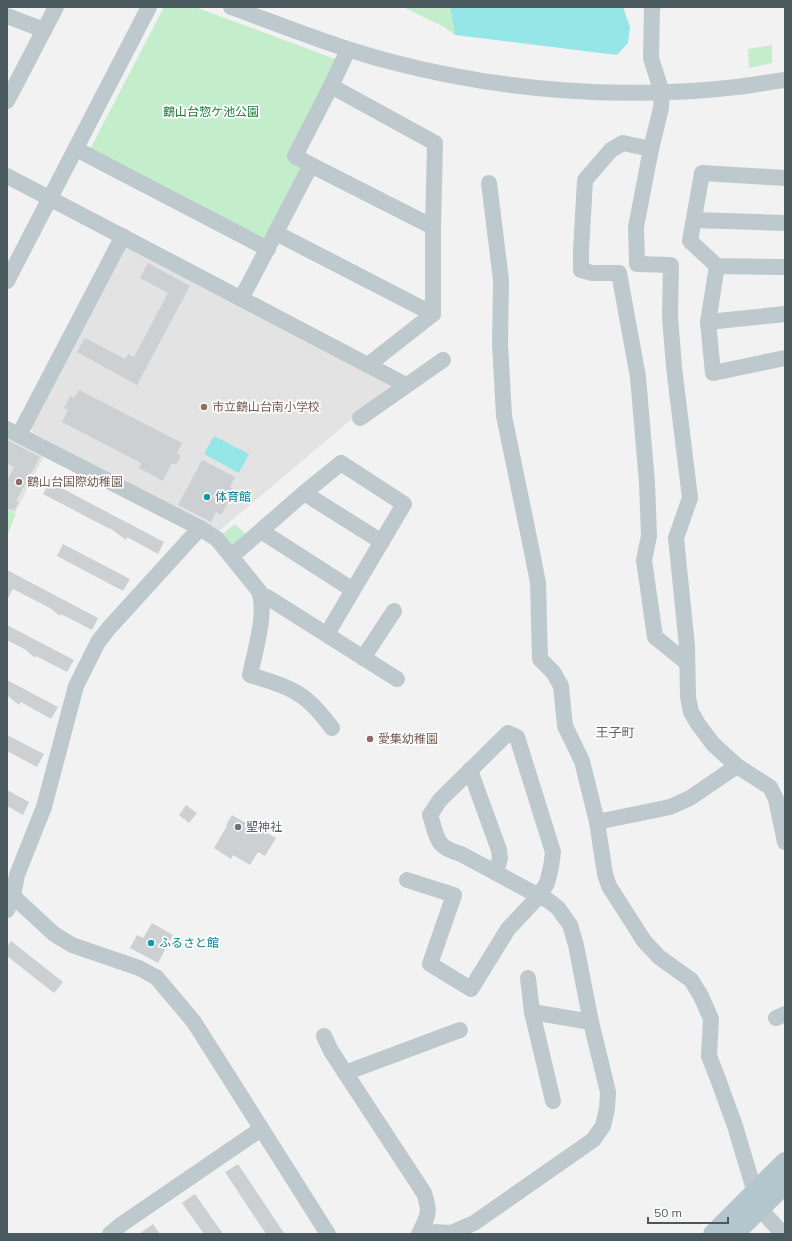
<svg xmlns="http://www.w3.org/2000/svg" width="792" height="1241" viewBox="0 0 792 1241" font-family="Mulish,'Noto Sans JP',sans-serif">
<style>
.education{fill:#e4e3e3}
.green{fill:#c4edcb}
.water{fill:#95e6e6}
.building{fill:#ccd0d3}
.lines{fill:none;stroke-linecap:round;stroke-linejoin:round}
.minor{stroke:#bec9cd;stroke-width:16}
.major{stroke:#b4c6cd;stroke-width:20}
.education-dot{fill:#8d6e63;stroke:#fff;stroke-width:1.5}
.culture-dot{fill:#0f9aa8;stroke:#fff;stroke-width:1.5}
.worship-dot{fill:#6b7280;stroke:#fff;stroke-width:1.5}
.labels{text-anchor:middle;stroke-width:3.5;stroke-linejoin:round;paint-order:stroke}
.park-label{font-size:12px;fill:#1f7b39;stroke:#fff}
.education-label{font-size:12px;fill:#785e54;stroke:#fff;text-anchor:start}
.culture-label{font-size:12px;fill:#0d838f;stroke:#fff;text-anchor:start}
.worship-label{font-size:12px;fill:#5b616d;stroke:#fff;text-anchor:start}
.neighbourhood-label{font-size:13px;fill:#5e6366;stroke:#fff}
</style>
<rect width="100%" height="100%" fill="#f3f2f2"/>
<g class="education">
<path d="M 128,245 L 391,386 L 219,531 L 33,433 L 31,428 L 122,247 Z"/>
<path d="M 7,435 L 45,454 L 15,513 L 7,509 Z"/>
</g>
<g class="green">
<path d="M 164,7 L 195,7 L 338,60 L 300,164 L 302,171 L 268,238 L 262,240 L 89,151 Z"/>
<path d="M 403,7 L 450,7 L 455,35 L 444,27 Z"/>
<path d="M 772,45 L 772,63 L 749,68 L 748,49 Z"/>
<path d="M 7,509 L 16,514 L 7,536 Z"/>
<path d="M 235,524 L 248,536 L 234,549 L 221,535 Z"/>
</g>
<g class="water">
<path d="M 450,7 L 623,7 L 630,27 L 628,43 L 617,55 L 455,35 Z"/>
<path d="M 214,436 L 249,454 L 239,473 L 204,454 Z"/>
</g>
<g class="building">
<path d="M 148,263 L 190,286 L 137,385 L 77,352 L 85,338 L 125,359 L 128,354 L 134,357 L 168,293 L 140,278 Z"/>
<path d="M 79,390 L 182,443 L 177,453 L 181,456 L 176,465 L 172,463 L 163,481 L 139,468 L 141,463 L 62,422 L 68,410 L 64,408 L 70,396 L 74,398 Z"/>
<path d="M 7,440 L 40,457 L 16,501 L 19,502 L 14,511 L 7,508 L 7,481 L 14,467 L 7,463 Z"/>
<path d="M 202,460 L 235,477 L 230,487 L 235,490 L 221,515 L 216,512 L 211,522 L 178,505 Z"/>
<path d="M 50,482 L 164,542 L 158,554 L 127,537 L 126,540 L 110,528 L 110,529 L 43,494 Z"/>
<path d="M 63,544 L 130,579 L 123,591 L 57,556 Z"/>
<path d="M 7,570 L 98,618 L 92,630 L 61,614 L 60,616 L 50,608 L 13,589 L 7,600 Z"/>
<path d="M 7,625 L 74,660 L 67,672 L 36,656 L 35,658 L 26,650 L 7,640 Z"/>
<path d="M 7,680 L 58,707 L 51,719 L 21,702 L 19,705 L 7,695 Z"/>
<path d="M 7,735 L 44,754 L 37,767 L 7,751 Z"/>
<path d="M 7,790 L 29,802 L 23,815 L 7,806 Z"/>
<path d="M 186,805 L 197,813 L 189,823 L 179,815 Z"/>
<path d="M 232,815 L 259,831 L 261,829 L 276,838 L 265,856 L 258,852 L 250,865 L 233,855 L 231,859 L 214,848 L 227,826 L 226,825 Z"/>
<path d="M 152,923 L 173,935 L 158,963 L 130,948 L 137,935 L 143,938 Z"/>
<path d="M 11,941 L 63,982 L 54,993 L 7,956 L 7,946 Z"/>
<path d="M 238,1164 L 280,1227 L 285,1234 L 266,1234 L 225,1172 Z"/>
<path d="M 195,1194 L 223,1234 L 204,1234 L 182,1203 Z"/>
<path d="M 153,1224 L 160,1234 L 139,1234 Z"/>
</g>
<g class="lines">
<g class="minor">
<path d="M 231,7 C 284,26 337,48 392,62 C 503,91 622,100 737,87 C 753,85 769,82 785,80"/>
<path d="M 7,16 L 44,30"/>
<path d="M 331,86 L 435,143 L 433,227 L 433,314 L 368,365"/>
<path d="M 7,101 L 56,7"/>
<path d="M 76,149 L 268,249"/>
<path d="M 651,149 L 623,143 L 611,150 L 585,180 L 581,251 L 581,270 L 592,273 L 619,273 L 638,377 L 647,483 L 649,536 L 644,560 L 655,637 L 686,662"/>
<path d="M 311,165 L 433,227"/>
<path d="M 7,176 L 406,385"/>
<path d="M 785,178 L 702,173 L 690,241 L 717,266 L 785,267"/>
<path d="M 489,183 L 501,280 L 500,344 L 504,416 L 532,552 L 538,583 L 540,659 L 553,672 L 561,686 L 565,726 L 582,761 L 597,822 L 605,874 L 609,886 L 644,941 L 659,957 L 691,980 L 701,996 L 711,1019 L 709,1056 L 718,1079 L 735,1126 L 755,1193 L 760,1209 L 783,1234"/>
<path d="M 694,220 L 785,223"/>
<path d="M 276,233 L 433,314"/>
<path d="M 717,266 L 708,322 L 713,373 L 785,358"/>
<path d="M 7,281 L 149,7"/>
<path d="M 241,299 L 311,165 L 295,156 L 331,86 L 348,50"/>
<path d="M 708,322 L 785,314"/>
<path d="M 360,418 L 443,360"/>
<path d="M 7,429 L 200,528 L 217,539 L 259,591 C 267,613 255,651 250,675 C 266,680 283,684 297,693 C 311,701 322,715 332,728"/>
<path d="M 19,435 L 123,236"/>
<path d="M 304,493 L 382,542"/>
<path d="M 261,531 L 353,590"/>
<path d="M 232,556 L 304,493 L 341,463 L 404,504 L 327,634"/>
<path d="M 261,596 L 267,597 L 397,679"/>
<path d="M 363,658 L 394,611"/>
<path d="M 737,766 L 770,787 L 776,799 L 785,842"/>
<path d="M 470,770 L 499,850 L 500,858 L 496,873"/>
<path d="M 597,822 L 670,807 L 690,798 L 737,766 L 713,744 L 698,724 L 691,712 L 688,697 L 687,646 L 676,538 L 690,498 L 674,367 L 670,317 L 671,265 L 637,264 L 636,227 L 651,149 L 661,108 L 662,93 L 651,58 L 652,8 L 653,7"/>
<path d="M 407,880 L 454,895 L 430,964 L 471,989 L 508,929 L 539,896 L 547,883 L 551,867 L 553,852 L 517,737 L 508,733 L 440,800 L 430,815 C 438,839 435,847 461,854 L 539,896 L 549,901 L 558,908 L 570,925 L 576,945 L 591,1022 L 608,1092 L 607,1109 L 603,1126 L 593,1140 L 474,1223 L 451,1233 L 434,1232 L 430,1234"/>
<path d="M 13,896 L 54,934 L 72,945 L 139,968 L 156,977 L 194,1022 L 328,1234"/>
<path d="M 7,910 L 13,896 L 17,875 L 44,807 L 76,686 L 98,642 L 109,628 L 200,528"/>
<path d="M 528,978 L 532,1012 L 553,1101"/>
<path d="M 532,1012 L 591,1022"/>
<path d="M 776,1018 L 785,1014"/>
<path d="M 324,1036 L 331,1051 L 424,1193 C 431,1214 428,1215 419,1234"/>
<path d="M 345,1073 L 460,1030"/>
<path d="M 110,1234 L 122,1224 L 261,1129"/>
</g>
<g class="major">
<path d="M 713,1234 L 785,1162"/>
<path d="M 734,1234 L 785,1184"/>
</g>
</g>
<g class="education-dot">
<circle cx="204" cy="407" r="4"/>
<circle cx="19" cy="482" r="4"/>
<circle cx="370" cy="739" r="4"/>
</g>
<g class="culture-dot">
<circle cx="207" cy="497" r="4"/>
<circle cx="151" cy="943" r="4"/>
</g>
<circle class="worship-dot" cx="238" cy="827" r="4"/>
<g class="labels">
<g class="park-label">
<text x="211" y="116">鶴山台惣ケ池公園</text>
</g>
<g class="education-label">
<text x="212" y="411">市立鶴山台南小学校</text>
<text x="27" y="486">鶴山台国際幼稚園</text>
<text x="378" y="743">愛集幼稚園</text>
</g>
<g class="culture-label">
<text x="215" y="501">体育館</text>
<text x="159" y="947">ふるさと館</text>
</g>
<g class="worship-label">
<text x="246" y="831">聖神社</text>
</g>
<g class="neighbourhood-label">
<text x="615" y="737">王子町</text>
</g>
</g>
<rect width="792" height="1241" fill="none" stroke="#4a595e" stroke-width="16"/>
<path d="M648 1217v6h80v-6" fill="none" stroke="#4a595e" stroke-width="2"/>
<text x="654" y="1217" font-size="12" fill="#4a595e" stroke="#ffffff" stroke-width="3" paint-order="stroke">50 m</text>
</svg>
